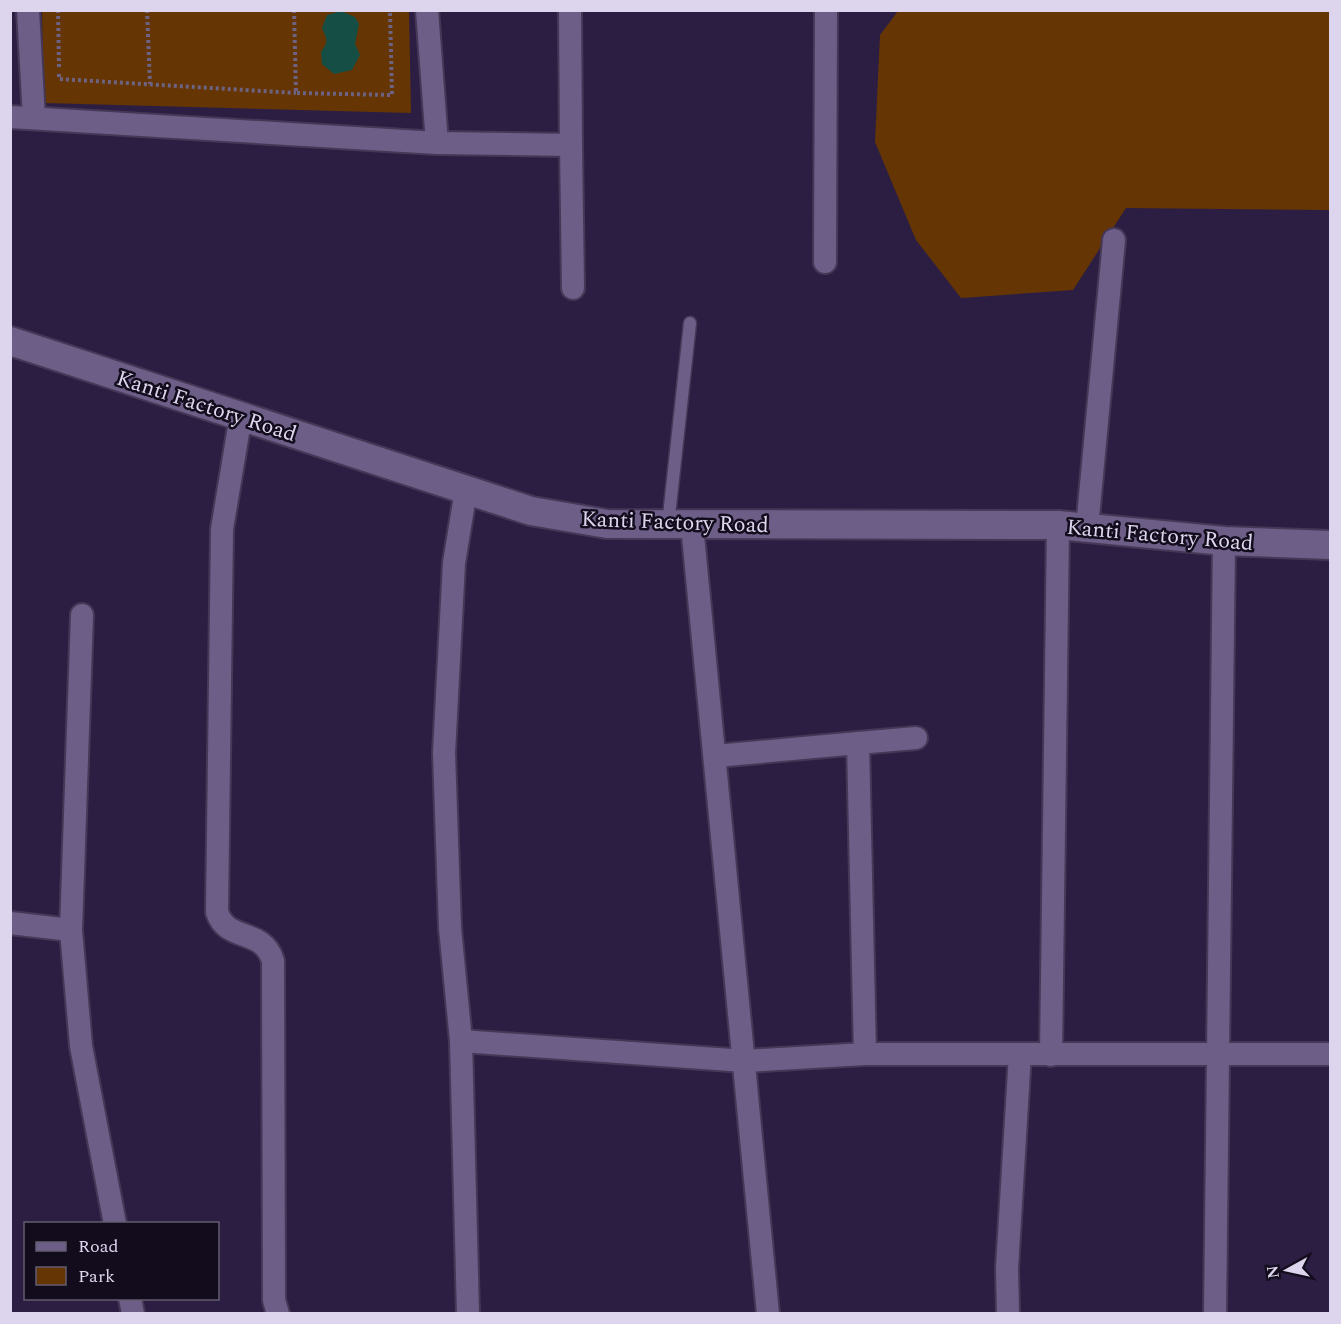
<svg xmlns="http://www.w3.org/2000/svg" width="1341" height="1324" viewBox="0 0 1341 1324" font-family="Spectral,serif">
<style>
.green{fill:#653604}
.water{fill:#144e44}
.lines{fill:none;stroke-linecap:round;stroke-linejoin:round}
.service-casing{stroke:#453857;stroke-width:15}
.minor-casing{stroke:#453857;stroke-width:26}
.tertiary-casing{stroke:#453857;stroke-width:32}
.path{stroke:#6e6282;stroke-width:4;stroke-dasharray:3 3;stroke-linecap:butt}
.service{stroke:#6d5e88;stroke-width:12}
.minor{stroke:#6d5e88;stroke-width:22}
.tertiary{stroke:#6d5e88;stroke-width:28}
.labels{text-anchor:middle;stroke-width:5;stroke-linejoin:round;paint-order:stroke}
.street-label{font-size:22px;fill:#dcd5ed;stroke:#120c1c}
</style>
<rect width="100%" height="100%" fill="#2c1e42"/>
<g class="green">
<path d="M 42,11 L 409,11 L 411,113 L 44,103 Z"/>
<path d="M 898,11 L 1330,11 L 1330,210 L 1126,208 L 1073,290 L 961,298 L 916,240 L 875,142 L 880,35 Z"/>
</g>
<path class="water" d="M 341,11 L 355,17 L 359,24 L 355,44 L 360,55 L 352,70 L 334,74 L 322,64 L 321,52 C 329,41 327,40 322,28 L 327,15 Z"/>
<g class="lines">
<g class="service-casing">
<path id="service" d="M 668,525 L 690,323"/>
</g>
<g class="minor-casing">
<g id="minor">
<path d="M 28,10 L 34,118"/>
<path d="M 427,10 L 437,143"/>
<path d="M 10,117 L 437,143 L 571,145 L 570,10"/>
<path d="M 571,145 L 573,288"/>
<path d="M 825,262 L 826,10"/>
<path d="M 241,415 L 222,529 L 217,912 C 227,943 263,927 273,961 L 274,1300 L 278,1314"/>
<path d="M 466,490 L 454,563 L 444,753 L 450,928 L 461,1041 L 468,1314"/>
<path d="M 692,525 L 768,1314"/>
<path d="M 1087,528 L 1114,240"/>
<path d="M 82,615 L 71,930 L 81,1046 L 115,1224"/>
<path d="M 858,743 L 916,738"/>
<path d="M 716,756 L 858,743 L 865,1054"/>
<path d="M 10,923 L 71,930"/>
<path d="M 461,1041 L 745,1061 L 865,1054 L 1330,1054"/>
<path d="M 1051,1055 L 1058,525"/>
<path d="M 130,1298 L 133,1314"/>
<path d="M 1008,1314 L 1007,1268 L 1020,1054"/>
<path d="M 1215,1314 L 1224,541"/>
</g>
</g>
<g class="tertiary-casing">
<path id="tertiary" d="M 10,341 L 531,511 L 607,524 L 1058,525 L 1224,541 L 1330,545"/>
</g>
<g class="path">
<path d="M 58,10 L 59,67"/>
<path d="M 147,10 L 150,84"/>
<path d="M 294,10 L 296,93 L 392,95 L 390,10"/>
<path d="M 59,74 L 59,79 L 296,93"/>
</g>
<use href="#service" class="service"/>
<use href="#minor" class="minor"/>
<use href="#tertiary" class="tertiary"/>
</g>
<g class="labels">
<g class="street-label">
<text transform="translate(207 405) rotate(18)" y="8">Kanti Factory Road</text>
<text transform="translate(675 521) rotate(2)" y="8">Kanti Factory Road</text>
<text transform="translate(1160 534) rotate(5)" y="8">Kanti Factory Road</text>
</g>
</g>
<rect width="1341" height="1324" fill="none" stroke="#dcd5ed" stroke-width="24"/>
<rect x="24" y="1222" width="195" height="78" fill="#120c1c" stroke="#635c70" stroke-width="1.5"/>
<rect x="36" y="1242" width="30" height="9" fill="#6d5e88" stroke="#635c70" stroke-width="1.5"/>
<text x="78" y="1252" font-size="18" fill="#dcd5ed">Road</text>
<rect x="36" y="1267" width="30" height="18" fill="#653604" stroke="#635c70" stroke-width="1.5"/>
<text x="78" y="1282" font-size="18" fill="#dcd5ed">Park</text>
<g transform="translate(1287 1270) rotate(262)" stroke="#120c1c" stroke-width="4.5" paint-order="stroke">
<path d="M0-4.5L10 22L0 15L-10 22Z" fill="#dcd5ed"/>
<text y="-9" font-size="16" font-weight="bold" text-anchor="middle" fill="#dcd5ed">N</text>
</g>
</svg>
